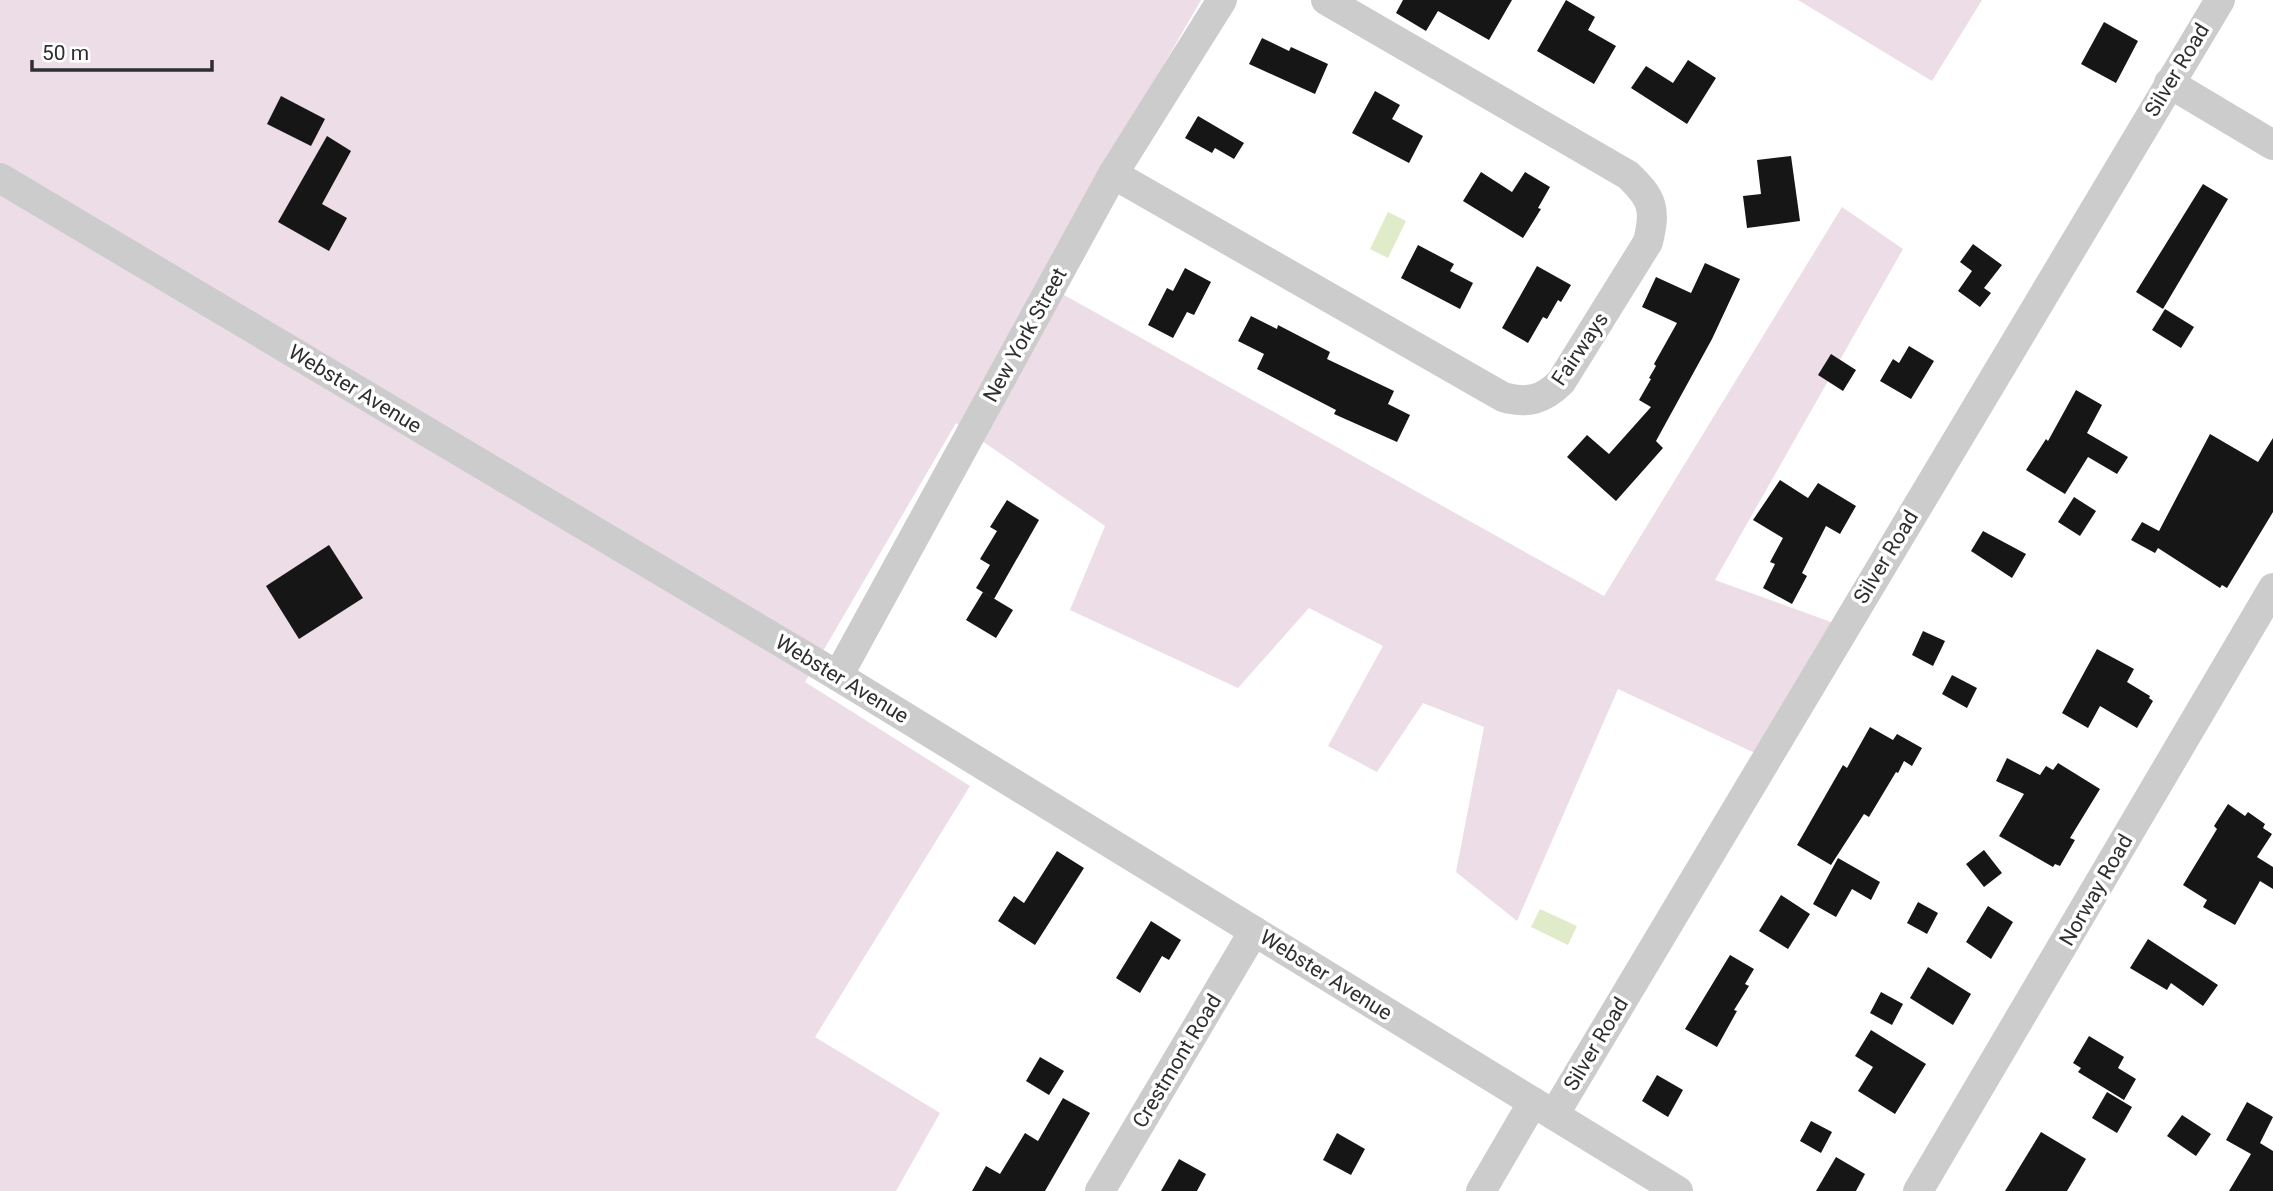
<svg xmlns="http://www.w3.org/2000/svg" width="2273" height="1191" viewBox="0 0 2273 1191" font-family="Roboto,sans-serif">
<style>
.green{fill:#ecdde6}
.water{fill:#e0ecc9}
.building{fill:#161616}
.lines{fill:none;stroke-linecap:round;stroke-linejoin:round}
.minor{stroke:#ccc;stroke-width:30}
.labels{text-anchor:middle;stroke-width:7;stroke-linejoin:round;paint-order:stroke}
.street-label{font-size:21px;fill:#2f2f2f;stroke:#fff}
</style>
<rect width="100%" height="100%" fill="#fff"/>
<g class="green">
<path d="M 0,0 L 1201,0 L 1039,281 L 1604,596 L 1842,207 L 1903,249 L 1715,580 L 1839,625 L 1755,753 L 1618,689 L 1517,921 L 1456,872 L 1484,727 L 1423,703 L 1377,772 L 1328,746 L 1383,646 L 1309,608 L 1238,688 L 1070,610 L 1105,526 L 956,423 L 805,682 L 970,786 L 815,1037 L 940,1113 L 896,1191 L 0,1191 Z"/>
<path d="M 1798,0 L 1982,0 L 1932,81 Z"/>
</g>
<g class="water">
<path d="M 1388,212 L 1406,221 L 1388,258 L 1370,249 Z"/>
<path d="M 1540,909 L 1577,926 L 1568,945 L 1531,927 Z"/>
</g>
<g class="building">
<path d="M 1403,0 L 1512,0 L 1489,40 L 1438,11 L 1426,31 L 1396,13 Z"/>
<path d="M 1566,0 L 1595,17 L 1588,30 L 1616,46 L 1594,84 L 1537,51 Z"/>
<path d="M 2104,22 L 2138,41 L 2116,83 L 2081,64 Z"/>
<path d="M 1262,38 L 1289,51 L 1291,47 L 1328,64 L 1315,94 L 1249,64 Z"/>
<path d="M 1688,60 L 1716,78 L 1687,124 L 1631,88 L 1646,66 L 1673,83 Z"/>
<path d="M 1375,91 L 1400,105 L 1392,119 L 1423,136 L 1409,163 L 1352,133 Z"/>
<path d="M 281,96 L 325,119 L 311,146 L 267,124 Z"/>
<path d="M 1198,116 L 1244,143 L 1234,159 L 1215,148 L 1212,153 L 1185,138 Z"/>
<path d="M 327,136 L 351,151 L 322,204 L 347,218 L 329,251 L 278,222 Z"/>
<path d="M 1791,156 L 1800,221 L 1747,228 L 1743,196 L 1761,194 L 1757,160 Z"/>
<path d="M 1481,172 L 1512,192 L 1525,172 L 1550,187 L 1538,208 L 1541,209 L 1523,238 L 1463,201 Z"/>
<path d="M 2203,184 L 2228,199 L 2163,309 L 2136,292 Z"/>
<path d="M 1973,244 L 2002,265 L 1984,288 L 1991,293 L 1980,307 L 1958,291 L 1972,271 L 1960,262 Z"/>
<path d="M 1418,245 L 1454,264 L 1450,271 L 1473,283 L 1460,309 L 1401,278 Z"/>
<path d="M 1705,263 L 1740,279 L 1712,339 L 1656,441 L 1663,448 L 1616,501 L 1567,457 L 1587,435 L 1609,454 L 1651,407 L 1639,400 L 1651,379 L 1649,378 L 1656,366 L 1654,364 L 1677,323 L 1642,307 L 1656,277 L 1691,293 Z"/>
<path d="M 1537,266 L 1571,285 L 1561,302 L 1558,300 L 1547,319 L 1543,317 L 1528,343 L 1502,328 Z"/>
<path d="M 1185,268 L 1211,282 L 1194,315 L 1187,312 L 1173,338 L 1148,325 L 1167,288 L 1173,291 Z"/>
<path d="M 2165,309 L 2194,327 L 2181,348 L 2152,330 Z"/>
<path d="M 1251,316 L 1277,329 L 1278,325 L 1330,352 L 1327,359 L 1394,391 L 1388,404 L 1410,415 L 1397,442 L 1334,414 L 1336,410 L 1257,369 L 1264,354 L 1238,341 Z"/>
<path d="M 1909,346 L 1934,361 L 1911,399 L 1880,381 L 1893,359 L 1899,363 Z"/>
<path d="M 1831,354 L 1856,370 L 1843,391 L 1818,375 Z"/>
<path d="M 2076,390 L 2102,405 L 2087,433 L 2128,457 L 2117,474 L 2088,457 L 2065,494 L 2026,470 L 2046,439 L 2048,441 Z"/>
<path d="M 2210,434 L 2258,462 L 2273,438 L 2273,512 L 2227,588 L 2222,585 L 2220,588 L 2158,548 L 2155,553 L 2131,540 L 2142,522 L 2159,531 Z"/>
<path d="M 1780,480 L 1808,498 L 1818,483 L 1856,506 L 1840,534 L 1826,526 L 1802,573 L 1807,576 L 1792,604 L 1763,588 L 1775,564 L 1770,562 L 1783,538 L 1753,520 Z"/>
<path d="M 2074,497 L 2096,511 L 2080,536 L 2058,522 Z"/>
<path d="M 1007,500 L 1039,520 L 994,599 L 976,588 L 990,565 L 980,559 L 997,531 L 990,527 Z"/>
<path d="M 1983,531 L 2026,554 L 2012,578 L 1971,551 Z"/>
<path d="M 329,545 L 363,598 L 299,639 L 266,586 Z"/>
<path d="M 983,592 L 1013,610 L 996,638 L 966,620 Z"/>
<path d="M 1923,631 L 1945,641 L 1933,666 L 1912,655 Z"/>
<path d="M 2097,649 L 2134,669 L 2127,682 L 2150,696 L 2149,698 L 2153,701 L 2137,728 L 2100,706 L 2088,728 L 2062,713 Z"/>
<path d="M 1952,675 L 1977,688 L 1967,708 L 1942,694 Z"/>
<path d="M 1870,727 L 1893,740 L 1897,734 L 1922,748 L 1912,766 L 1904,761 L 1898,773 L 1896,772 L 1869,817 L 1864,814 L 1831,865 L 1797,845 L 1843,765 L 1847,768 Z"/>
<path d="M 2007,758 L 2040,775 L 2046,766 L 2053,770 L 2058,763 L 2100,789 L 2070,838 L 2075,840 L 2060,866 L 2055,864 L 2053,867 L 1999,836 L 2024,794 L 1996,781 Z"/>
<path d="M 2228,804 L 2245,816 L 2248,812 L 2265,824 L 2263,828 L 2272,834 L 2257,857 L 2273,867 L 2273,889 L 2260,881 L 2235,925 L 2203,907 L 2207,900 L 2183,885 L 2217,829 L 2214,826 Z"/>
<path d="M 1984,850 L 2002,873 L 1984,887 L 1966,864 Z"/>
<path d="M 1057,851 L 1084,868 L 1035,945 L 998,921 L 1014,896 L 1024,903 Z"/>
<path d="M 1838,858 L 1880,882 L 1871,900 L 1852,889 L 1836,917 L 1813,904 Z"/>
<path d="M 1781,895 L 1810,914 L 1788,949 L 1759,931 Z"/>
<path d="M 1918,902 L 1938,913 L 1927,934 L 1907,923 Z"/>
<path d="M 1988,906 L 2013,922 L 1991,959 L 1966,942 Z"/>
<path d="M 1151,921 L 1181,940 L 1169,960 L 1162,956 L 1140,993 L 1116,978 Z"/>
<path d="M 2148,939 L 2218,985 L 2203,1006 L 2171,983 L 2167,990 L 2130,968 Z"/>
<path d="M 1730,955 L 1754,969 L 1745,984 L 1749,986 L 1734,1010 L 1737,1011 L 1717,1047 L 1685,1029 Z"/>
<path d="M 1928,967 L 1971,994 L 1953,1025 L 1910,998 Z"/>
<path d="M 1881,992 L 1903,1004 L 1892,1025 L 1870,1013 Z"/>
<path d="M 1871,1030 L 1926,1064 L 1895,1114 L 1858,1091 L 1873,1067 L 1855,1056 Z"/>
<path d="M 2089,1036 L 2124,1057 L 2118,1068 L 2136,1079 L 2124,1100 L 2078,1072 L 2081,1068 L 2073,1063 Z"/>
<path d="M 1040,1057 L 1064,1071 L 1049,1095 L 1026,1081 Z"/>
<path d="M 1657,1075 L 1683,1090 L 1668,1117 L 1642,1101 Z"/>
<path d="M 2107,1092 L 2132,1107 L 2117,1133 L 2092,1118 Z"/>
<path d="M 1063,1098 L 1090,1113 L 1045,1191 L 972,1191 L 986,1166 L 1000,1174 L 1025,1133 L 1038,1141 Z"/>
<path d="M 2247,1102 L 2273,1117 L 2260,1143 L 2273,1151 L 2273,1191 L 2229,1191 L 2251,1154 L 2226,1140 Z"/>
<path d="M 2182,1115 L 2211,1134 L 2196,1156 L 2167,1136 Z"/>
<path d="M 1811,1121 L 1832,1132 L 1821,1153 L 1800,1141 Z"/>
<path d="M 2041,1132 L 2086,1159 L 2067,1191 L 2005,1191 Z"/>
<path d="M 1337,1133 L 1365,1149 L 1351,1175 L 1323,1160 Z"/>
<path d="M 1836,1157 L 1865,1174 L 1856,1191 L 1816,1191 Z"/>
<path d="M 1179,1159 L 1206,1174 L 1197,1191 L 1161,1191 Z"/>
</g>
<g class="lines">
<g class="minor">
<path d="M 2169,83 L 2273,145"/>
<path d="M 1113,174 L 1503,397 C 1527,404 1543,400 1561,382 L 1648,242 C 1656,209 1653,199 1628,175 L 1326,0"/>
<path d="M 0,178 L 838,676 L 1678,1191"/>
<path d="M 838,676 L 1113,174 L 1222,0"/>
<path d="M 1554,1115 L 2220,0"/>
<path d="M 1100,1191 L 1254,931"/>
<path d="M 1481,1191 L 1533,1102"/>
<path d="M 1918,1191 L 2273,588"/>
</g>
</g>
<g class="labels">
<g class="street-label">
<text transform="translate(2177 70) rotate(-59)" y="7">Silver Road</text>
<text transform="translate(1025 335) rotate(-61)" y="7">New York Street</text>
<text transform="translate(1580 349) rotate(-56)" y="7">Fairways</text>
<text transform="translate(355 389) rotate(31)" y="7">Webster Avenue</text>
<text transform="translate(1886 557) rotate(-59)" y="7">Silver Road</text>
<text transform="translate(842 679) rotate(31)" y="7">Webster Avenue</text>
<text transform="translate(2096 890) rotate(-60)" y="7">Norway Road</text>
<text transform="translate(1326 975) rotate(32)" y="7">Webster Avenue</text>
<text transform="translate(1596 1044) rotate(-59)" y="7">Silver Road</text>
<text transform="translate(1177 1061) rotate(-59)" y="7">Crestmont Road</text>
</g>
</g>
<path d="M32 60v10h180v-10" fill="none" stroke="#2f2f2f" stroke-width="3.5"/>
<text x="42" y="60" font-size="21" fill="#2f2f2f" stroke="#ffffff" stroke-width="5" paint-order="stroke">50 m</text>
</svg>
